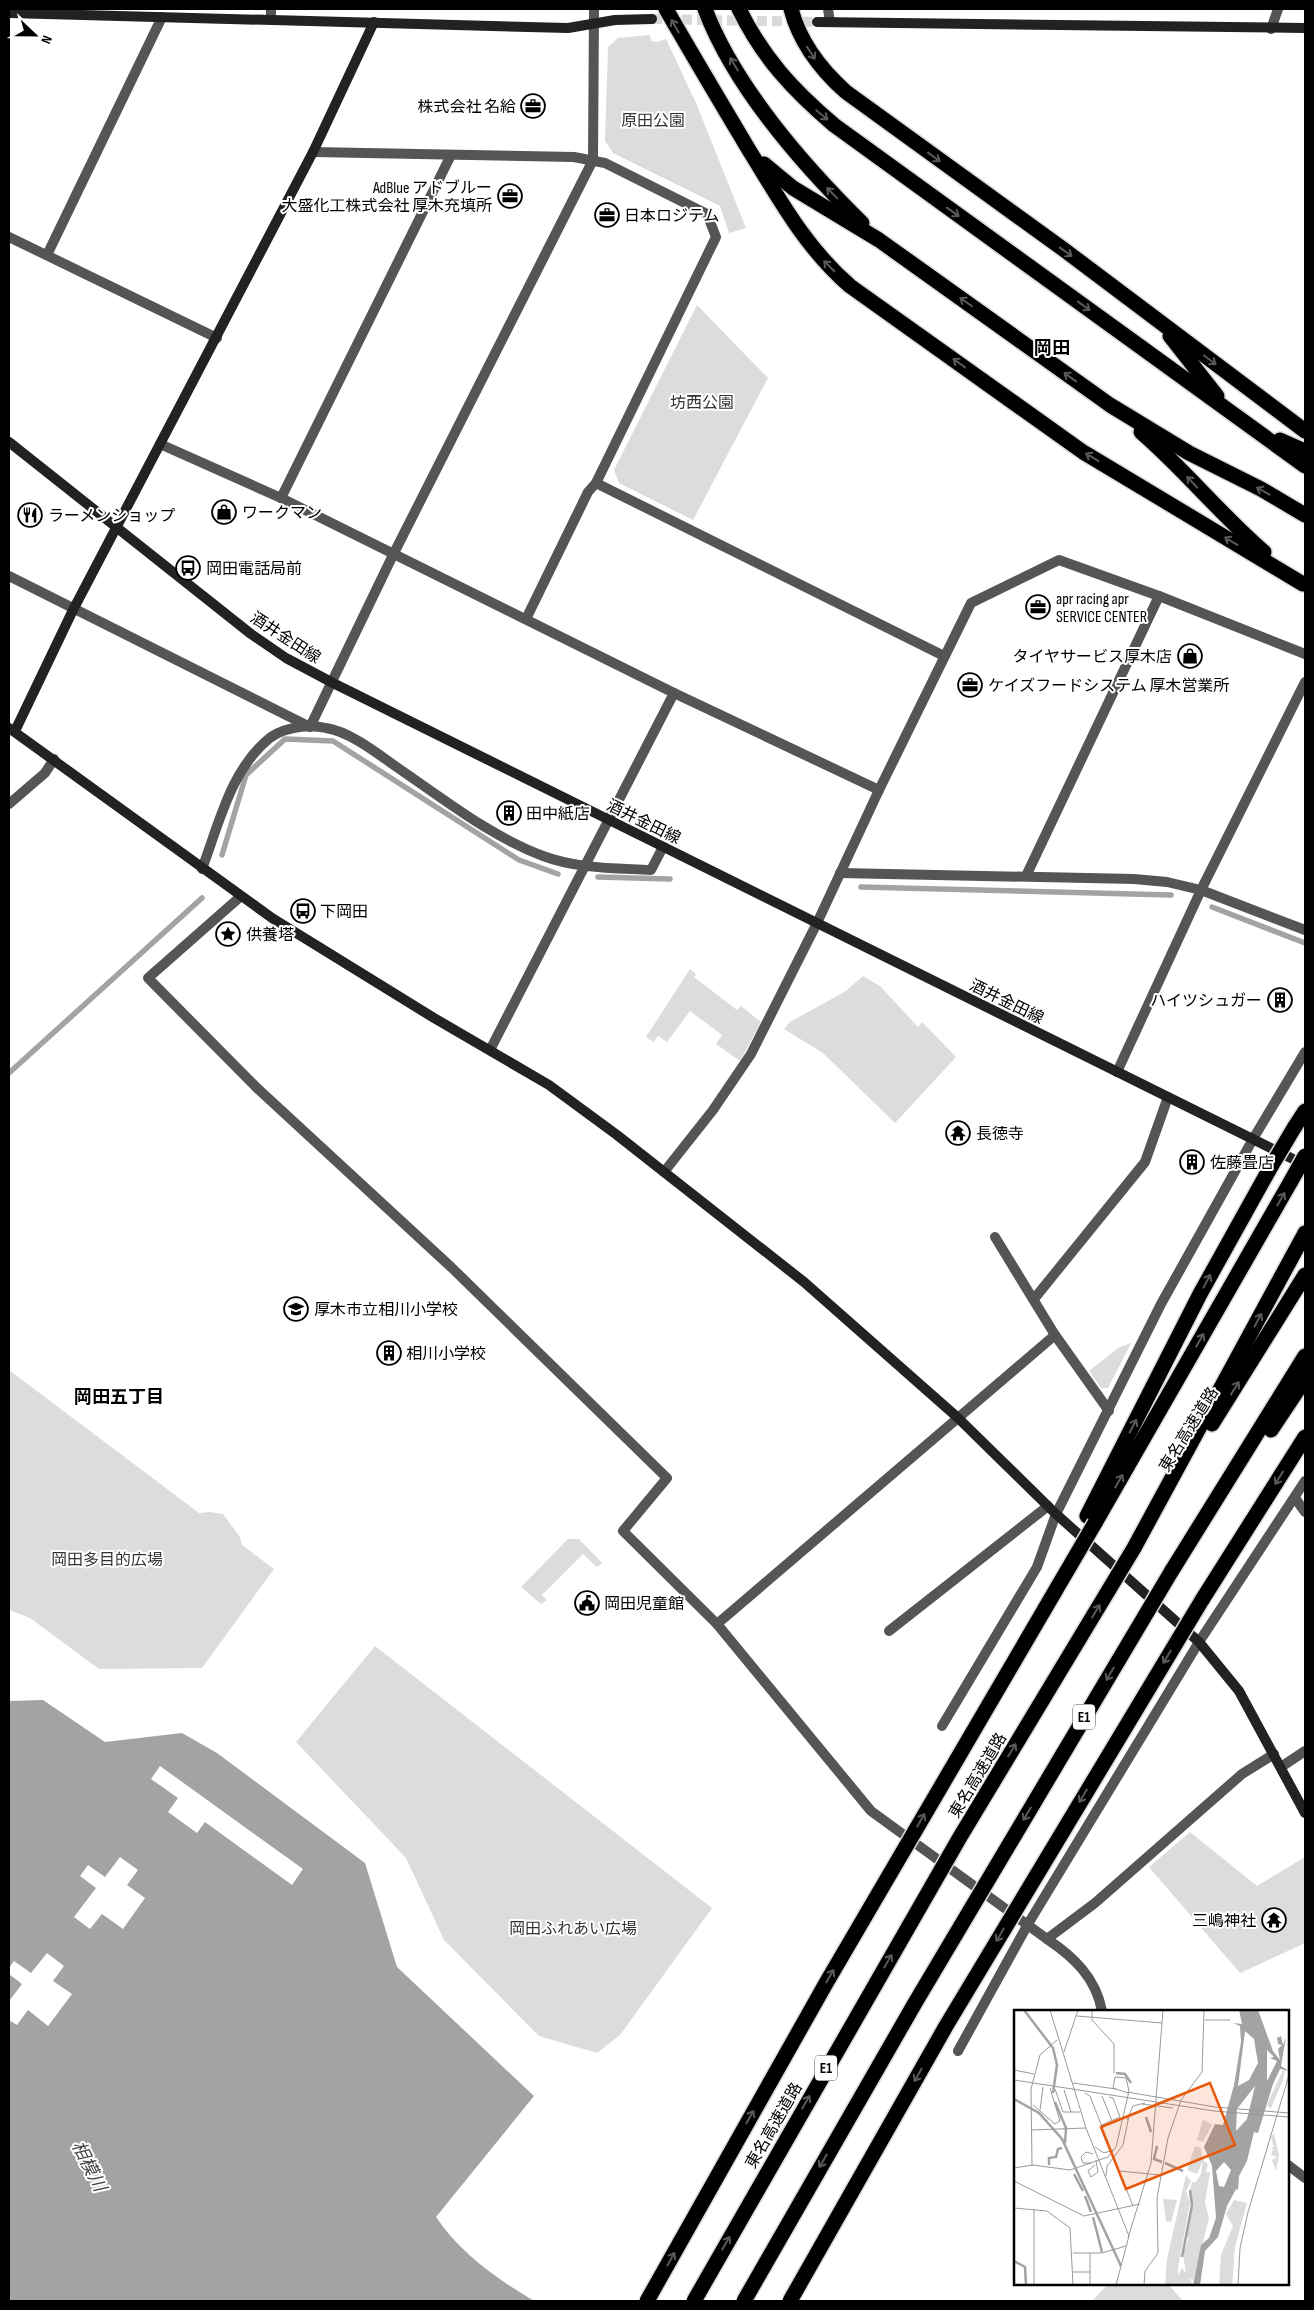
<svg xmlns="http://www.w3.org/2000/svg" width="1314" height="2310" viewBox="0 0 1314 2310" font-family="'Sofia Sans Condensed','Noto Sans JP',sans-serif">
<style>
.green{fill:#dcdcdc}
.water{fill:#a3a3a3;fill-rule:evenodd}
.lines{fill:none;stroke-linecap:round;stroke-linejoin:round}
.stream{stroke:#a3a3a3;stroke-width:5.5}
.secondary-tunnel{stroke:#d9d9d9;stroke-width:10;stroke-dasharray:10 5;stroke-linecap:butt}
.highway-casing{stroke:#dbdbdb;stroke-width:18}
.street{stroke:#555;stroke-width:10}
.secondary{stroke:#222;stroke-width:10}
.highway{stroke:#000;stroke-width:15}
.highway-bridge-casing{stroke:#dbdbdb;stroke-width:18;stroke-linecap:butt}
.highway-bridge{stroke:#000;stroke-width:15}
.oneway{stroke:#595959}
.labels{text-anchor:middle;stroke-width:4;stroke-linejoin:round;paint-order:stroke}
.shield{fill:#fff;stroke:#4c4c4c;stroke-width:1}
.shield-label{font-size:15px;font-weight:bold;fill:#000}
.poi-label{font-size:16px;fill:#000;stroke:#fff;text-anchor:start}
.park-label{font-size:16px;fill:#333;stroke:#fff}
.street-label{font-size:16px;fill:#000;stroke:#fff}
.neighbourhood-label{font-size:18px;font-weight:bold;fill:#000;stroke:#fff}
.water-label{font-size:18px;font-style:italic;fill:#444;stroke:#fff}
.inset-river{fill:none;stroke:#a3a3a3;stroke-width:2.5}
.inset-road{fill:none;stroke:#999;stroke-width:1}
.view{fill:#e8590c;fill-opacity:0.15;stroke:#e8590c;stroke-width:2.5}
.inset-edge{fill:none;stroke:#000;stroke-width:2.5}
</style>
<rect width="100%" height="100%" fill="#fff"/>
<g class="green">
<path d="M 650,35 L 651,41 L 657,42 L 666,39 L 696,103 L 746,228 L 729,233 L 720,206 L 613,153 L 605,141 L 608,47 L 618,38 Z"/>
<path d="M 697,305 L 768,378 L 693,520 L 619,483 L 614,470 Z"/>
<path d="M 690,969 L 696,974 L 694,977 L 737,1010 L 741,1006 L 761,1022 L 740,1061 L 716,1044 L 722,1035 L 690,1011 L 667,1042 L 658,1036 L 654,1042 L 646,1037 Z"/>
<path d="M 863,976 L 880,986 L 918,1027 L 922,1022 L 956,1057 L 895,1123 L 823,1053 L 784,1029 L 790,1022 L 846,991 Z"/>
<path d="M 1131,1343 L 1108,1388 L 1101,1388 L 1089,1371 L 1118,1348 Z"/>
<path d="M 9,1370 L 199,1513 L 210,1512 L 223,1514 L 240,1537 L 242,1545 L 274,1569 L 202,1668 L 99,1669 L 30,1618 L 9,1610 Z"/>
<path d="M 568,1539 L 579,1539 L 602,1563 L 597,1567 L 583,1554 L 542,1595 L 547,1600 L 541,1604 L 521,1587 Z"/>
<path d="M 375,1646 L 712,1908 L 620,2035 L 597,2053 L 539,2036 L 444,1940 L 406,1858 L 296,1742 Z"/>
<path d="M 1190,1832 L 1257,1886 L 1305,1857 L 1305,1943 L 1240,1973 L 1149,1867 Z"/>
<path d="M 1108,2284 L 1168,2284 L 1183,2301 L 1092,2301 Z"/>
</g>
<g class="water">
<path d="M 43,1700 L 105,1742 L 182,1733 L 217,1753 L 365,1863 L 397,1967 L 534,2096 L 436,2217 C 461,2254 496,2278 534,2301 L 9,2301 L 9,2020 L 17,2025 L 28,2010 L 48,2026 L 72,1994 L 53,1981 L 64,1966 L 47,1953 L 31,1973 L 14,1961 L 9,1968 L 9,1701 ZM 160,1766 L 303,1869 L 292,1885 L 205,1822 L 197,1833 L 168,1812 L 178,1798 L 151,1779 ZM 120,1857 L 138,1870 L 127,1885 L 145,1898 L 123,1929 L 102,1914 L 90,1929 L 74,1917 L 96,1888 L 80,1876 L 88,1865 L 105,1877 Z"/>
<path d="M 9,1974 L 22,1984 L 9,2001 Z"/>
</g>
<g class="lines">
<g class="stream">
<path d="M 222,855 L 246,775 L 285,739 L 333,741 L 519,860 L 558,874"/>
<path d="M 598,877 L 670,879"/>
<path d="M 861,887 L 1171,895"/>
<path d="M 1212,907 L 1305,943"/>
<path d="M 9,1073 L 202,898"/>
</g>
<path class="secondary-tunnel" d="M 652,19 L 817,22"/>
<g class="highway-casing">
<g id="highway">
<path d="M 666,9 C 693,56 721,103 749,150 C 780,200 805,247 850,286 L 1083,452 L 1303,584"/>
<path d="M 705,9 C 734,86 804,166 862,223"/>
<path d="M 739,9 C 763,58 793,90 834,125 L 1305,466"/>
<path d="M 791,9 C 800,43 820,69 846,92 L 1063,249 L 1305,431"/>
<path d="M 764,164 L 793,188 L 879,240 L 1110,405 L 1189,453 L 1261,489 L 1305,515"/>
<path d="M 1170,336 L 1217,396"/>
<path d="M 1141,432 C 1185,470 1221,515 1264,552"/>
<path d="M 1280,440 L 1305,451"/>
<path d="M 1294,1128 L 1305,1111"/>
<path d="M 1212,1424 L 1305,1275"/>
<path d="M 1271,1430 L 1305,1379"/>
<path d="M 1087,1516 L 1200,1294 L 1269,1170"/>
<path d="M 1095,1523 L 1291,1181"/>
<path d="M 1134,1548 L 1305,1233"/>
<path d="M 1171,1572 L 1305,1356"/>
<path d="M 1202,1600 L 1305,1437"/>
</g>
</g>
<g class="street">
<path d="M 828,9 L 830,22"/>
<path d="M 271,18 L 271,9"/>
<path d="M 1271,29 L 1278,9"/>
<path d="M 313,152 L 574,157 L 605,163 L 707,214 L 716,237 L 596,483 L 588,492 L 526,619"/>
<path d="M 9,237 L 217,338"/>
<path d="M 47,255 L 162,17"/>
<path d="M 160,444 L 281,498 L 674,693 L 879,790"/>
<path d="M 596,483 L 944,656"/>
<path d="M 281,498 L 451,155"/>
<path d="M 9,576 L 310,727 L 393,555 L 593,160 L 594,9"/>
<path d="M 9,804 L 45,773 L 54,759"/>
<path d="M 202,869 C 219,824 231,768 271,737 C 286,727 309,724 326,728 C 351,732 378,754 398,768 C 445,800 490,836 543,856 C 578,869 615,868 651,870 L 663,847"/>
<path d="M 840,873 L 1134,879 L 1167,882 L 1201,890 L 1305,930"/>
<path d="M 1026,876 L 1159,596"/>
<path d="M 240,897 L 148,978 L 257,1088 L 451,1267 L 667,1478 L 623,1531 L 717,1624 L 871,1811 L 1047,1939 L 1095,1903 L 1242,1774 L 1274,1754"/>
<path d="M 490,1050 L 674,693"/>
<path d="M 1117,1072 L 1201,890 L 1305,682"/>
<path d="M 664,1172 L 713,1110 L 751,1054 L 817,923 L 879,790 L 971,603 L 1059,560 L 1159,596 L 1305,654"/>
<path d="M 995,1237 L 1055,1335 L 1109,1411"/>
<path d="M 1034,1299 L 1145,1162 L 1168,1097"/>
<path d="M 1295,1498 L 1305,1512"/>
<path d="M 717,1624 L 1055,1335"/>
<path d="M 889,1631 L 1048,1506"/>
<path d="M 942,1726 L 1037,1567 L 1056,1514 L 1161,1304 L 1253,1139 L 1305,1052"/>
<path d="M 1281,1767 L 1305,1751"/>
<path d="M 1047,1939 C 1074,1957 1096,1978 1102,2011"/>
<path d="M 958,2051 L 1028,1924 L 1199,1642 L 1305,1481"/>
<path d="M 1288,2165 L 1305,2178"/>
</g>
<g class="secondary">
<path d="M 9,13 L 568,28 L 615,20 L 652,19"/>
<path d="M 817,22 L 1305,28"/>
<path d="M 9,442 L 251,634 L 286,658 L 333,683 L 1305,1165"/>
<path d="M 9,728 L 272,918 L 434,1018 L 549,1085 L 617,1135 L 804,1282 L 957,1417 L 1056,1514 L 1199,1642 L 1239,1691 L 1305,1813"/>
<path d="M 15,731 L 73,610 L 313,152 L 374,22"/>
</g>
<use href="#highway" class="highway"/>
<g class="highway-bridge-casing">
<g id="highway-bridge">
<path d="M 1269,1170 L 1294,1128"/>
<path d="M 1291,1181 L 1305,1156"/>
<path d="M 647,2301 L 825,1985 L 1095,1523"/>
<path d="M 694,2301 L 960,1837 L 1134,1548"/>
<path d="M 744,2301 L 915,2003 L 1171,1572"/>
<path d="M 790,2301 L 946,2026 L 1202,1600"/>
</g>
</g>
<use href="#highway-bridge" class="highway-bridge"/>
</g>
<defs><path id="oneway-shaft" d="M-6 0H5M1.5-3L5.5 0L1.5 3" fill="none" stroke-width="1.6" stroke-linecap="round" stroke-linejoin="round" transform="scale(1.25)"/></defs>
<g class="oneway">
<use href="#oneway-shaft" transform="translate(675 26) rotate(-120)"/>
<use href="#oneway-shaft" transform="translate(811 53) rotate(57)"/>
<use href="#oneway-shaft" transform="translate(734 64) rotate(-121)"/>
<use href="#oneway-shaft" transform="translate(822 115) rotate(40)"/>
<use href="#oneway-shaft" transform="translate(934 157) rotate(36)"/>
<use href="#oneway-shaft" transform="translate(832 193) rotate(-134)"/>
<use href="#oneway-shaft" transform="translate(953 212) rotate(36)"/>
<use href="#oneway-shaft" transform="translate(1066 252) rotate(36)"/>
<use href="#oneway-shaft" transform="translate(829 266) rotate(-135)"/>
<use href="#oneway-shaft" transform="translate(966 302) rotate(-145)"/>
<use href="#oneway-shaft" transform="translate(1084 306) rotate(36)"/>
<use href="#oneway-shaft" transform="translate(1210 360) rotate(37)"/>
<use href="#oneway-shaft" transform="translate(959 363) rotate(-144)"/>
<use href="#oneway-shaft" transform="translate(1070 377) rotate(-144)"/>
<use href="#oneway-shaft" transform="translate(1092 457) rotate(-149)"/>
<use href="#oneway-shaft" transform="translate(1192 482) rotate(-133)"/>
<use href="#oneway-shaft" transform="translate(1263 491) rotate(-151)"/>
<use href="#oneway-shaft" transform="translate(1231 541) rotate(-149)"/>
<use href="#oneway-shaft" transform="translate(1281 1199) rotate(-60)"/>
<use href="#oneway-shaft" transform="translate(1207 1281) rotate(-62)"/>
<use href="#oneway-shaft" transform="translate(1258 1320) rotate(-62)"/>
<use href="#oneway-shaft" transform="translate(1200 1340) rotate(-60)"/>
<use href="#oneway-shaft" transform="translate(1235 1388) rotate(-58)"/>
<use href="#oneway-shaft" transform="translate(1133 1426) rotate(-63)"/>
<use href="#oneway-shaft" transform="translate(1279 1478) rotate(122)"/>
<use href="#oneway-shaft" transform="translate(1119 1481) rotate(-60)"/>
<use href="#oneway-shaft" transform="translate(1096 1611) rotate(-59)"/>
<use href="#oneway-shaft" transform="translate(1167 1657) rotate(121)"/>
<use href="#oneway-shaft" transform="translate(1110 1674) rotate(121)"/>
<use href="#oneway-shaft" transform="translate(1012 1750) rotate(-59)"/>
<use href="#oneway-shaft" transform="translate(1083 1796) rotate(121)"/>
<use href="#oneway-shaft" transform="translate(1027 1814) rotate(121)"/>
<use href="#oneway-shaft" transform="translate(921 1820) rotate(-60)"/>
<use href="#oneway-shaft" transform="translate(1000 1935) rotate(120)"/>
<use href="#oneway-shaft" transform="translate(888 1961) rotate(-60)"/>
<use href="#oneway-shaft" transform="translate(830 1976) rotate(-60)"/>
<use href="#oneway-shaft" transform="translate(918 2075) rotate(120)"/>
<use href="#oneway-shaft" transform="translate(806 2102) rotate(-60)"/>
<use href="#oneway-shaft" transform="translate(750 2117) rotate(-60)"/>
<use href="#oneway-shaft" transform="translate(823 2161) rotate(120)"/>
<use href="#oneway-shaft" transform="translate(726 2243) rotate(-61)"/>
<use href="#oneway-shaft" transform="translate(671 2259) rotate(-61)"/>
</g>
<defs>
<g id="office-ring" transform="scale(1.25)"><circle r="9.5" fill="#fff" stroke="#000" stroke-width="1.5"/><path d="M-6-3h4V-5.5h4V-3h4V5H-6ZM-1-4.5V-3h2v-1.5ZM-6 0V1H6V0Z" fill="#000"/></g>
<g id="shop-ring" transform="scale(1.25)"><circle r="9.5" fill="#fff" stroke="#000" stroke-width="1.5"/><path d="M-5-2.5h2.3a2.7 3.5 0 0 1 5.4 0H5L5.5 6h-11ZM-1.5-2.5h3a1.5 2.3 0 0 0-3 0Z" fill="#000"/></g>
<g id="restaurant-ring" transform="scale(1.25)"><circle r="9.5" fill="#fff" stroke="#000" stroke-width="1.5"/><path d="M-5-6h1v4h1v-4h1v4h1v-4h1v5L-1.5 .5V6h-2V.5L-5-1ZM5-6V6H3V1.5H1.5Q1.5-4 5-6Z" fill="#000"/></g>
<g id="bus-ring" transform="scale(1.25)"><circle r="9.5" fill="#fff" stroke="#000" stroke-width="1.5"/><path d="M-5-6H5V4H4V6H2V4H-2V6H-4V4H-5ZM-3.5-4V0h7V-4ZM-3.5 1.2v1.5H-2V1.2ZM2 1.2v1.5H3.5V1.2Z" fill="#000"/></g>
<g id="building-ring" transform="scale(1.25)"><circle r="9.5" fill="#fff" stroke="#000" stroke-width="1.5"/><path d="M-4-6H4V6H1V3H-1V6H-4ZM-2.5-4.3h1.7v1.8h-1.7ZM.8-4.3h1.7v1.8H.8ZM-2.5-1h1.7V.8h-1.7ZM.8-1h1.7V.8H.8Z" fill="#000"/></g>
<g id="sight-ring" transform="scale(1.25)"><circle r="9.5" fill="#fff" stroke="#000" stroke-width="1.5"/><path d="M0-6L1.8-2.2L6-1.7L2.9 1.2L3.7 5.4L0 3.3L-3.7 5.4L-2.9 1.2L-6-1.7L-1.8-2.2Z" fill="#000"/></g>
<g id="temple-ring" transform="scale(1.25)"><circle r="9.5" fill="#fff" stroke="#000" stroke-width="1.5"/><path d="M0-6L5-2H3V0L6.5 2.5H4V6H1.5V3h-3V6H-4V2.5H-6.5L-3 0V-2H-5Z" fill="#000"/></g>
<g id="school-ring" transform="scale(1.25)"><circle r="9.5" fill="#fff" stroke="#000" stroke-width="1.5"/><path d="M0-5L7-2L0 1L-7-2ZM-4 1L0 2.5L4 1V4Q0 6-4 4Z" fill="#000"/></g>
<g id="civic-ring" transform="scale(1.25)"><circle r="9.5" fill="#fff" stroke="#000" stroke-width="1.5"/><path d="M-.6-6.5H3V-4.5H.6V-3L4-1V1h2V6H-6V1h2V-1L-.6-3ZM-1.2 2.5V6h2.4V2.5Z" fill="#000"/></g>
</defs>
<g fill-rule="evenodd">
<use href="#office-ring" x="533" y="106"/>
<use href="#office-ring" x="510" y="196"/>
<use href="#office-ring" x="607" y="215"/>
<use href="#shop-ring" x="224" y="512"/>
<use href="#restaurant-ring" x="30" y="515"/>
<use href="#bus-ring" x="188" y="568"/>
<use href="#office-ring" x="1038" y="607"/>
<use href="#shop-ring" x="1190" y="656"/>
<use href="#office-ring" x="970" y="685"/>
<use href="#building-ring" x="509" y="813"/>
<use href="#bus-ring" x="303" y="911"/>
<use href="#sight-ring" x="228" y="934"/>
<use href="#building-ring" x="1280" y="1000"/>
<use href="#temple-ring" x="958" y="1133"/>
<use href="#building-ring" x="1192" y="1162"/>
<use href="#school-ring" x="296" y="1309"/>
<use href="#building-ring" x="389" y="1353"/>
<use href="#civic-ring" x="587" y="1603"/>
<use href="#temple-ring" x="1274" y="1920"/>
</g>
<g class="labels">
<g class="shield">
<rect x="1073" y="1704.5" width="22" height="25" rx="4"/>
<rect x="815" y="2055.5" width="22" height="25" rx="4"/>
</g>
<g class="shield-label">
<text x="1084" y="1722">E1</text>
<text x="826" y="2073">E1</text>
</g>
<g class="poi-label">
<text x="516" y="112" text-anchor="end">株式会社 名給</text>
<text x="492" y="193" text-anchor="end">AdBlue アドブルー<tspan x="492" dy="18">大盛化工株式会社 厚木充填所</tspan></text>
<text x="624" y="221">日本ロジテム</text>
<text x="242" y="518">ワークマン</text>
<text x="48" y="521">ラーメンショップ</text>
<text x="206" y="574">岡田電話局前</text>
<text x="1056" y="604">apr racing apr<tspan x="1056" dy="18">SERVICE CENTER</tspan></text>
<text x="1172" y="662" text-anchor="end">タイヤサービス厚木店</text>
<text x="988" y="691">ケイズフードシステム 厚木営業所</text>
<text x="526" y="819">田中紙店</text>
<text x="320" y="917">下岡田</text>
<text x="246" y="940">供養塔</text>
<text x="1262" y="1006" text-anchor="end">ハイツシュガー</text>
<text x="976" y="1139">長徳寺</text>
<text x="1210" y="1168">佐藤畳店</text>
<text x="314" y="1315">厚木市立相川小学校</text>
<text x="406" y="1359">相川小学校</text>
<text x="604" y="1609">岡田児童館</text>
<text x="1256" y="1926" text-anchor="end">三嶋神社</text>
</g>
<g class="park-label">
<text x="653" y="126">原田公園</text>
<text x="702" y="408">坊西公園</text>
<text x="107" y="1565">岡田多目的広場</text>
<text x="573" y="1934">岡田ふれあい広場</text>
</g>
<g class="street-label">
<text transform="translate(286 637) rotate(33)" y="6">酒井金田線</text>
<text transform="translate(644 821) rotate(26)" y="6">酒井金田線</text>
<text transform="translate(1007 1001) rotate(26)" y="6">酒井金田線</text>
<text transform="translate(1188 1429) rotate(-58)" y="6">東名高速道路</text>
<text transform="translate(977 1775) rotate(-59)" y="6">東名高速道路</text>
<text transform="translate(773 2125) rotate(-60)" y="6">東名高速道路</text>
</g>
<g class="neighbourhood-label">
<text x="1052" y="354">岡田</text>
<text x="119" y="1403">岡田五丁目</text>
</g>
<g class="water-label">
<text transform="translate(89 2166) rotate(63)" y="6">相模川</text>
</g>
</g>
<g transform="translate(1014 2010)">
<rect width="275" height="275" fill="#fff"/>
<path d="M 269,60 L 271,61 L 269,70 L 257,98 L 253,96 L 256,88 ZM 189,109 L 198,115 L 189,132 L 183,130 ZM 260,123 L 265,145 L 262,161 L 258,150 L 263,147 L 257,145 L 259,139 L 256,138 L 260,137 L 257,128 ZM 181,136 L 187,138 L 188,149 L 194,154 L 192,162 L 196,162 L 191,193 L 195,208 L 179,271 L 175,267 L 179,275 L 151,275 L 153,249 L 172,165 L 177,171 L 172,181 L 176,193 L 164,258 L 164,265 L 168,258 L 172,263 L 169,244 L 175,227 L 171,230 L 177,196 L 175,183 L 178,172 L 182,172 L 187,164 L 189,151 L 183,164 L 173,160 ZM 149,189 L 163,190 L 157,212 L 152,211 ZM 220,190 L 233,193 L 221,237 L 218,275 L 205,275 L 207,245 L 219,216 L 212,204 Z" fill="#dcdcdc"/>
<path d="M 225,0 L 244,0 L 259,41 L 266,50 L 264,39 L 268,35 L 264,34 L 263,28 L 267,26 L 269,35 L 272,27 L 267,56 L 275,61 L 266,59 L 259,74 L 244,123 L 240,122 L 233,151 L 225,166 L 224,180 L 222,179 L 213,196 L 204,227 L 191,241 L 186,275 L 179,275 L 187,235 L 195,228 L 202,208 L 198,156 L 190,137 L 201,114 L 209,115 L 220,75 L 227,32 L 226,16 L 219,13 L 228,14 ZM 231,21 L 240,29 L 244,53 L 235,70 L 224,76 ZM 253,40 L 260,47 L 256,48 L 263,51 L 253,71 ZM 241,76 L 233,109 L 222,121 L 223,99 ZM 210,152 L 217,160 L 210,177 L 205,176 L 202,161 Z" fill="#a3a3a3" fill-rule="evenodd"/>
<path class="inset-river" d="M 10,0 L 39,38 L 43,55 L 39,83M 102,63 L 111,64 L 117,73M 0,89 L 25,103 L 48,129 L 107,256M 41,92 L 52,118 L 51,133M 132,107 L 137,122M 143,136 L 140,149 L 148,152M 151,153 L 169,161M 35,155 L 35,148 L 42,147 L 44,139 L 48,138M 60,164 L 69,181M 71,186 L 77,202M 79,207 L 88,242M 168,247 L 178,195 L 176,180M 0,251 L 11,257 L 12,275"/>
<path class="inset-road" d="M 36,0 L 72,118 L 115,226 L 102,275M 78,0 L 78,10 L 100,34 L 100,63M 63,6 L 148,13M 191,10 L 216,10M 50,42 L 64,0M 0,60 L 20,64M 0,70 L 200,101 L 275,107M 59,73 L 102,79M 41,79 L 49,102 L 66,102M 50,80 L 57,102M 113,82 L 201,97 L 275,103M 71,83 L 76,86 L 97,140M 88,86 L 98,111M 128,94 L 159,98M 19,95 L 41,114 L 46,111 L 36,78M 26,100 L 29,77M 113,110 L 119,96 L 131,93M 88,115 L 106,107 L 99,88 L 95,87M 17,120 L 72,118M 81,137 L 90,143 L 99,140M 100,148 L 119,196M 77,153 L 69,153 L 67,147 L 72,142 L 79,144M 81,155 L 74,161 L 77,167 L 84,162 L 82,150M 18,156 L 17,79 L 26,45 L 43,30M 0,158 L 19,155 L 56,160 L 94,147 L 102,137 L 115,81 L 112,68 L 101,67 L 99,78 L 114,83M 106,161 L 146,165M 92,166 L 93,156 L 109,135 L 115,106M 0,171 L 70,206 L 126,194M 0,198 L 33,201 L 56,218 L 59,275M 20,199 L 20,275M 114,228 L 137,153 L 149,0M 59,243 L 88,243 L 112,236M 76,243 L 76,275M 59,262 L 76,262M 130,275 L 131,261 L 144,243 L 143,188 L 154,128 L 167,90 L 188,62 L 190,0M 224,275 L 226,238 L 234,202 L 275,65"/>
<path class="view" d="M 196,73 L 221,135 L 112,179 L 87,117 Z"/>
<rect width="275" height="275" class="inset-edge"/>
</g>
<rect width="1314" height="2310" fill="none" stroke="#000000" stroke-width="20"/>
<g transform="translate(35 35) rotate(112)" stroke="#ffffff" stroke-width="4" paint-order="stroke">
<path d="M0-4L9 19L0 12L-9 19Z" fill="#000000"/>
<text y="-8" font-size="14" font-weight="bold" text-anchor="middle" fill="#000000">N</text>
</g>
</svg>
